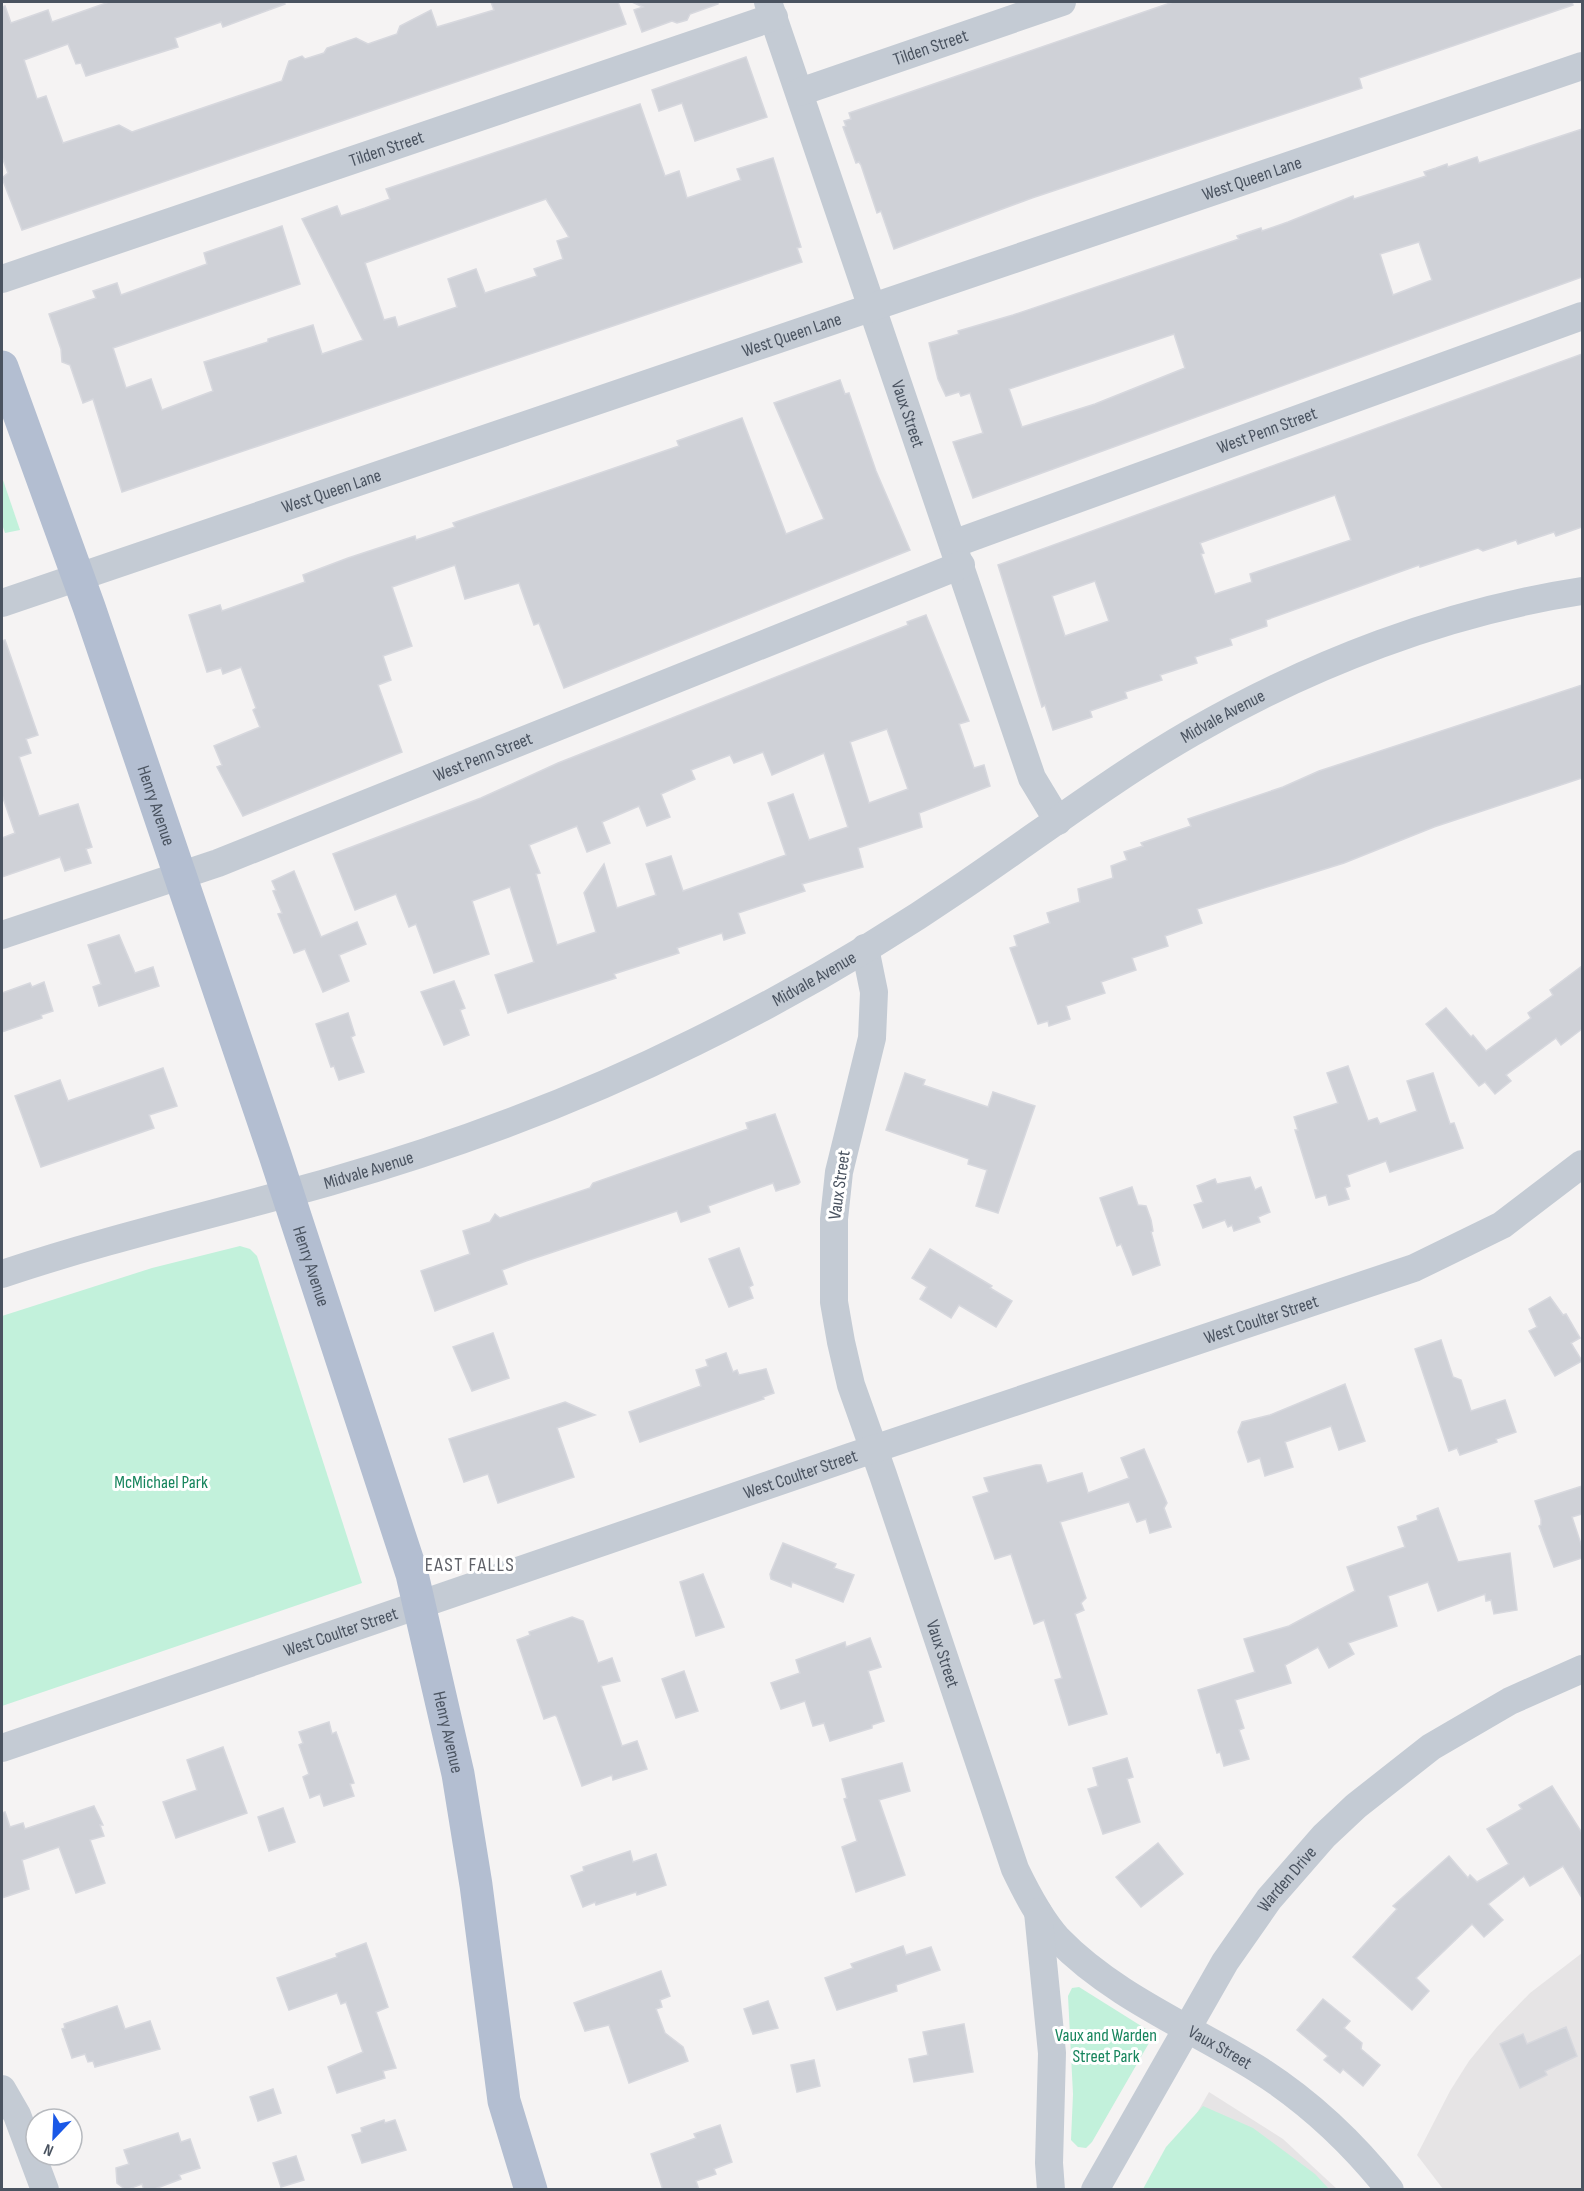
<svg xmlns="http://www.w3.org/2000/svg" width="1584" height="2191" viewBox="0 0 1584 2191" font-family="'Sofia Sans Condensed',sans-serif">
<style>
.education{fill:#e6e4e5}
.green{fill:#c2f1db}
.building{fill:#cfd1d7;stroke:#d7d8de;stroke-width:1.5;fill-rule:evenodd}
.lines{fill:none;stroke-linecap:round;stroke-linejoin:round}
.minor{stroke:#c4cbd4;stroke-width:28}
.major{stroke:#b3bed1;stroke-width:33}
.labels{text-anchor:middle;stroke-width:6;stroke-linejoin:round;paint-order:stroke}
.street-label{font-size:18px;fill:#4a5360;stroke:#fff}
.park-label{font-size:18px;fill:#17855d;stroke:#fff}
.neighbourhood-label{font-size:20px;letter-spacing:1.5px;fill:#5f6168;stroke:#fff}
</style>
<rect width="100%" height="100%" fill="#f5f3f3"/>
<g class="education">
<path d="M 1582,1953 L 1582,2189 L 1443,2189 L 1417,2155 L 1450,2091 L 1469,2061 L 1497,2027 L 1530,1993 Z"/>
<path d="M 1209,2092 L 1283,2139 L 1337,2189 L 1153,2190 Z"/>
</g>
<g class="green">
<path d="M 2,477 L 20,530 L 5,533 L 2,524 Z"/>
<path d="M 240,1246 L 250,1249 L 257,1256 L 362,1583 L 2,1706 L 2,1316 L 152,1268 Z"/>
<path d="M 1079,1987 L 1146,2029 L 1150,2036 L 1149,2043 L 1092,2142 L 1086,2148 L 1078,2147 L 1071,2140 L 1073,2094 L 1068,1996 L 1072,1988 Z"/>
<path d="M 1203,2106 L 1253,2128 L 1315,2174 L 1329,2189 L 1143,2189 L 1166,2147 Z"/>
</g>
<g class="building">
<path d="M 109,2 L 284,2 L 285,4 L 223,27 L 221,22 L 175,38 L 178,47 L 86,76 L 81,63 L 76,64 L 68,44 L 24,60 L 37,99 L 46,96 L 63,143 L 119,125 L 132,132 L 282,81 L 289,61 L 302,56 L 305,59 L 324,53 L 327,48 L 356,38 L 368,44 L 397,34 L 400,26 L 431,10 L 437,27 L 494,10 L 491,2 L 618,2 L 626,24 L 22,230 L 2,178 L 8,173 L 2,157 L 2,7 L 5,6 L 11,23 L 48,10 L 52,22 Z"/>
<path d="M 632,2 L 718,2 L 718,4 L 690,14 L 687,20 L 677,23 L 672,21 L 642,32 L 634,10 L 643,7 Z"/>
<path d="M 1173,2 L 1572,2 L 1573,5 L 1359,78 L 1362,88 L 1032,198 L 894,249 L 881,211 L 877,213 L 861,165 L 859,162 L 856,163 L 843,127 L 846,126 L 844,121 L 851,119 L 849,113 Z"/>
<path d="M 746,57 L 767,117 L 695,141 L 682,103 L 659,111 L 652,90 Z"/>
<path d="M 640,104 L 665,176 L 679,171 L 687,198 L 741,180 L 737,169 L 773,158 L 801,247 L 797,248 L 802,262 L 122,492 L 93,399 L 83,403 L 70,365 L 62,362 L 61,349 L 49,314 L 96,298 L 93,291 L 117,283 L 121,295 L 207,264 L 204,253 L 282,226 L 300,284 L 113,348 L 126,388 L 151,379 L 162,410 L 213,391 L 204,362 L 268,342 L 268,339 L 313,325 L 322,354 L 363,340 L 302,219 L 337,206 L 341,216 L 365,208 L 390,199 L 386,189 ZM 546,199 L 569,237 L 557,241 L 563,259 L 534,269 L 537,276 L 485,293 L 476,269 L 448,279 L 457,307 L 398,327 L 395,317 L 384,320 L 365,263 Z"/>
<path d="M 1582,129 L 1582,277 L 973,498 L 953,442 L 983,433 L 970,393 L 961,396 L 959,392 L 946,396 L 938,379 L 929,343 L 959,334 L 958,331 L 1013,315 L 1239,239 L 1237,236 L 1261,228 L 1262,231 L 1288,222 L 1353,196 L 1354,199 L 1426,176 L 1424,172 L 1436,168 L 1447,164 L 1448,167 L 1477,157 L 1479,163 ZM 1419,242 L 1432,280 L 1393,295 L 1380,254 ZM 1174,334 L 1185,368 L 1095,404 L 1022,427 L 1009,389 Z"/>
<path d="M 1582,354 L 1582,527 L 1556,536 L 1554,532 L 1518,544 L 1516,540 L 1483,551 L 1478,548 L 1420,567 L 1419,565 L 1266,620 L 1267,626 L 1230,639 L 1232,645 L 1195,657 L 1197,663 L 1160,675 L 1162,680 L 1125,692 L 1127,698 L 1090,711 L 1092,717 L 1053,730 L 1045,705 L 1042,707 L 998,565 ZM 1335,495 L 1351,540 L 1250,574 L 1252,582 L 1215,594 L 1201,554 L 1204,553 L 1200,543 ZM 1095,581 L 1109,621 L 1065,636 L 1052,596 Z"/>
<path d="M 840,380 L 845,394 L 849,393 L 876,471 L 910,550 L 564,688 L 539,623 L 534,625 L 519,583 L 465,599 L 455,565 L 392,587 L 412,646 L 383,656 L 391,680 L 378,685 L 402,752 L 243,816 L 217,767 L 222,765 L 214,746 L 260,727 L 253,710 L 256,708 L 241,667 L 223,674 L 221,668 L 207,672 L 189,615 L 220,605 L 222,611 L 305,582 L 303,575 L 348,558 L 415,536 L 416,540 L 455,527 L 453,523 L 679,446 L 677,441 L 742,418 L 786,534 L 824,519 L 774,403 Z"/>
<path d="M 926,615 L 969,721 L 959,724 L 974,768 L 984,765 L 990,786 L 919,813 L 922,827 L 858,848 L 863,867 L 802,884 L 805,891 L 738,913 L 745,933 L 724,940 L 722,933 L 677,948 L 679,953 L 614,974 L 616,978 L 508,1013 L 495,975 L 534,962 L 510,887 L 472,901 L 489,954 L 434,973 L 416,924 L 409,927 L 396,894 L 355,910 L 333,854 L 481,798 L 558,763 L 908,625 L 907,622 ZM 887,729 L 908,789 L 869,803 L 850,742 ZM 763,752 L 772,775 L 824,753 L 848,827 L 809,840 L 793,794 L 768,803 L 786,855 L 683,891 L 671,856 L 646,864 L 656,895 L 617,908 L 604,864 L 584,893 L 596,932 L 557,945 L 536,874 L 540,873 L 529,845 L 577,826 L 587,852 L 610,843 L 602,822 L 639,806 L 647,826 L 670,817 L 661,794 L 695,779 L 691,770 L 730,755 L 734,763 Z"/>
<path d="M 5,640 L 38,735 L 26,739 L 31,753 L 19,757 L 39,816 L 78,804 L 92,847 L 86,849 L 91,863 L 65,871 L 60,857 L 2,877 L 2,838 L 15,833 L 2,795 L 2,641 Z"/>
<path d="M 1582,685 L 1582,778 L 1434,827 L 1344,863 L 1197,909 L 1202,923 L 1165,936 L 1168,946 L 1132,958 L 1136,970 L 1101,982 L 1105,993 L 1066,1006 L 1070,1019 L 1049,1026 L 1048,1021 L 1038,1024 L 1010,948 L 1017,946 L 1014,936 L 1050,923 L 1047,913 L 1080,902 L 1078,889 L 1113,878 L 1111,866 L 1127,860 L 1124,852 L 1143,846 L 1141,843 L 1191,826 L 1188,819 L 1283,787 L 1319,771 Z"/>
<path d="M 294,871 L 321,937 L 357,922 L 366,944 L 339,955 L 349,981 L 323,992 L 305,949 L 294,953 L 278,914 L 282,913 L 273,891 L 276,890 L 272,881 Z"/>
<path d="M 119,935 L 135,973 L 153,967 L 159,986 L 99,1006 L 93,987 L 101,984 L 88,945 Z"/>
<path d="M 1582,966 L 1582,1029 L 1561,1045 L 1556,1038 L 1506,1075 L 1511,1081 L 1495,1094 L 1485,1082 L 1479,1086 L 1426,1024 L 1446,1008 L 1471,1037 L 1473,1035 L 1486,1051 L 1531,1018 L 1528,1013 L 1553,995 L 1550,990 Z"/>
<path d="M 454,981 L 465,1008 L 460,1010 L 469,1035 L 444,1045 L 421,992 Z"/>
<path d="M 44,982 L 53,1011 L 41,1015 L 42,1018 L 2,1032 L 2,993 L 30,983 L 32,987 Z"/>
<path d="M 348,1013 L 355,1035 L 351,1037 L 364,1072 L 339,1080 L 334,1066 L 331,1067 L 316,1024 Z"/>
<path d="M 1348,1066 L 1368,1121 L 1377,1118 L 1380,1124 L 1417,1111 L 1407,1081 L 1433,1073 L 1450,1124 L 1454,1123 L 1463,1148 L 1390,1172 L 1386,1161 L 1347,1175 L 1350,1186 L 1345,1188 L 1349,1199 L 1329,1205 L 1326,1195 L 1316,1198 L 1295,1130 L 1298,1130 L 1294,1117 L 1338,1103 L 1327,1073 Z"/>
<path d="M 163,1068 L 177,1106 L 149,1115 L 154,1128 L 41,1167 L 15,1096 L 60,1080 L 68,1101 Z"/>
<path d="M 905,1073 L 925,1080 L 923,1085 L 988,1107 L 993,1092 L 1035,1106 L 998,1213 L 976,1206 L 987,1170 L 968,1164 L 969,1159 L 886,1130 Z"/>
<path d="M 775,1114 L 800,1182 L 798,1184 L 776,1191 L 773,1183 L 708,1206 L 710,1212 L 681,1222 L 677,1211 L 526,1261 L 502,1270 L 507,1284 L 435,1311 L 421,1271 L 470,1254 L 463,1231 L 490,1222 L 495,1214 L 500,1218 L 590,1188 L 593,1183 L 748,1129 L 746,1123 Z"/>
<path d="M 1250,1177 L 1255,1190 L 1261,1187 L 1270,1212 L 1258,1217 L 1260,1222 L 1234,1231 L 1232,1225 L 1228,1227 L 1225,1220 L 1203,1228 L 1194,1205 L 1203,1202 L 1197,1186 L 1215,1179 L 1217,1184 Z"/>
<path d="M 1132,1187 L 1138,1205 L 1146,1206 L 1151,1220 L 1153,1231 L 1151,1232 L 1160,1265 L 1133,1275 L 1121,1244 L 1117,1246 L 1100,1198 Z"/>
<path d="M 739,1248 L 753,1285 L 749,1287 L 753,1298 L 729,1307 L 709,1259 Z"/>
<path d="M 930,1249 L 992,1286 L 990,1288 L 1012,1301 L 996,1327 L 959,1305 L 951,1318 L 920,1299 L 927,1287 L 912,1278 Z"/>
<path d="M 1550,1297 L 1563,1315 L 1566,1314 L 1580,1338 L 1571,1343 L 1582,1361 L 1555,1376 L 1529,1331 L 1537,1327 L 1529,1309 Z"/>
<path d="M 493,1333 L 509,1378 L 472,1391 L 453,1347 Z"/>
<path d="M 1441,1340 L 1453,1377 L 1461,1380 L 1471,1411 L 1505,1400 L 1516,1432 L 1496,1439 L 1497,1442 L 1460,1455 L 1457,1448 L 1449,1451 L 1415,1349 Z"/>
<path d="M 726,1353 L 733,1372 L 737,1370 L 739,1375 L 766,1369 L 774,1393 L 763,1397 L 764,1399 L 640,1442 L 629,1412 L 701,1386 L 696,1370 L 708,1366 L 706,1360 Z"/>
<path d="M 1345,1384 L 1365,1441 L 1339,1450 L 1331,1426 L 1285,1442 L 1293,1467 L 1265,1476 L 1260,1458 L 1248,1462 L 1238,1432 L 1242,1422 L 1270,1415 Z"/>
<path d="M 565,1402 L 595,1415 L 557,1428 L 574,1477 L 498,1503 L 488,1474 L 464,1482 L 449,1439 Z"/>
<path d="M 1144,1449 L 1167,1503 L 1164,1508 L 1171,1527 L 1150,1533 L 1146,1519 L 1137,1522 L 1129,1502 L 1060,1522 L 1086,1598 L 1081,1603 L 1084,1610 L 1075,1614 L 1107,1714 L 1069,1725 L 1055,1680 L 1062,1678 L 1044,1620 L 1034,1624 L 1011,1554 L 995,1559 L 973,1497 L 989,1492 L 984,1478 L 1036,1465 L 1041,1465 L 1047,1483 L 1082,1473 L 1088,1493 L 1129,1478 L 1121,1458 Z"/>
<path d="M 1582,1486 L 1582,1514 L 1572,1517 L 1582,1547 L 1582,1558 L 1554,1567 L 1539,1526 L 1541,1525 L 1541,1519 L 1535,1501 Z"/>
<path d="M 1438,1508 L 1458,1562 L 1510,1553 L 1517,1610 L 1494,1614 L 1491,1600 L 1486,1601 L 1485,1594 L 1438,1611 L 1428,1582 L 1388,1596 L 1397,1626 L 1348,1643 L 1354,1654 L 1329,1668 L 1318,1647 L 1285,1665 L 1291,1683 L 1235,1700 L 1244,1728 L 1239,1730 L 1249,1759 L 1224,1766 L 1220,1752 L 1217,1753 L 1198,1690 L 1255,1672 L 1244,1639 L 1289,1626 L 1355,1591 L 1347,1567 L 1405,1547 L 1398,1527 L 1418,1520 L 1417,1516 Z"/>
<path d="M 783,1543 L 836,1564 L 834,1568 L 854,1575 L 843,1602 L 792,1582 L 791,1587 L 771,1579 L 770,1574 Z"/>
<path d="M 703,1574 L 724,1627 L 696,1636 L 680,1582 Z"/>
<path d="M 572,1617 L 583,1621 L 598,1663 L 612,1658 L 620,1681 L 601,1686 L 622,1746 L 637,1741 L 647,1769 L 613,1780 L 612,1775 L 582,1786 L 557,1717 L 555,1715 L 544,1719 L 517,1640 L 530,1635 L 529,1632 Z"/>
<path d="M 870,1638 L 881,1667 L 868,1671 L 884,1721 L 872,1725 L 872,1728 L 830,1741 L 824,1723 L 813,1726 L 805,1701 L 781,1709 L 771,1683 L 800,1673 L 796,1660 L 845,1642 L 846,1647 Z"/>
<path d="M 684,1671 L 698,1711 L 676,1718 L 662,1679 Z"/>
<path d="M 329,1722 L 332,1734 L 336,1732 L 354,1783 L 350,1784 L 354,1796 L 324,1806 L 320,1794 L 310,1798 L 303,1777 L 309,1774 L 299,1745 L 303,1743 L 299,1732 Z"/>
<path d="M 223,1747 L 247,1813 L 176,1838 L 163,1802 L 197,1790 L 187,1760 Z"/>
<path d="M 1127,1758 L 1133,1777 L 1127,1779 L 1140,1822 L 1103,1834 L 1088,1789 L 1098,1786 L 1093,1768 Z"/>
<path d="M 902,1763 L 910,1791 L 879,1800 L 905,1875 L 856,1892 L 842,1847 L 857,1841 L 844,1799 L 847,1798 L 842,1779 Z"/>
<path d="M 1552,1786 L 1582,1833 L 1582,1898 L 1563,1866 L 1530,1886 L 1524,1876 L 1488,1904 L 1503,1920 L 1484,1937 L 1472,1924 L 1416,1978 L 1429,1991 L 1412,2010 L 1353,1957 L 1397,1909 L 1393,1906 L 1449,1856 L 1468,1878 L 1470,1875 L 1477,1882 L 1509,1864 L 1487,1829 L 1522,1809 L 1519,1805 Z"/>
<path d="M 94,1806 L 103,1825 L 100,1825 L 104,1836 L 90,1840 L 105,1883 L 76,1893 L 59,1847 L 22,1860 L 29,1889 L 2,1898 L 2,1813 L 5,1812 L 10,1827 L 23,1823 L 25,1829 Z"/>
<path d="M 283,1808 L 295,1842 L 269,1851 L 258,1817 Z"/>
<path d="M 1158,1843 L 1183,1874 L 1141,1907 L 1116,1877 Z"/>
<path d="M 630,1851 L 633,1862 L 656,1854 L 666,1885 L 637,1895 L 636,1892 L 596,1905 L 595,1902 L 583,1907 L 571,1876 L 584,1871 L 583,1867 Z"/>
<path d="M 366,1943 L 388,2007 L 376,2012 L 396,2068 L 383,2071 L 385,2078 L 337,2093 L 328,2067 L 363,2052 L 346,2002 L 341,2004 L 337,1993 L 289,2010 L 277,1978 L 337,1957 L 336,1954 Z"/>
<path d="M 903,1946 L 906,1955 L 931,1947 L 940,1970 L 896,1985 L 897,1991 L 837,2010 L 825,1978 L 853,1968 L 851,1964 Z"/>
<path d="M 661,1971 L 670,1996 L 660,2000 L 662,2007 L 656,2009 L 665,2033 L 683,2047 L 688,2061 L 629,2083 L 609,2025 L 585,2031 L 574,2003 Z"/>
<path d="M 1323,1999 L 1350,2021 L 1344,2028 L 1362,2043 L 1361,2049 L 1380,2065 L 1363,2086 L 1343,2069 L 1340,2073 L 1324,2060 L 1328,2056 L 1297,2030 Z"/>
<path d="M 768,2001 L 778,2028 L 753,2034 L 744,2009 Z"/>
<path d="M 117,2006 L 125,2029 L 150,2021 L 160,2049 L 95,2067 L 93,2061 L 88,2062 L 85,2054 L 72,2058 L 62,2029 L 65,2028 L 64,2024 Z"/>
<path d="M 964,2024 L 973,2072 L 914,2082 L 909,2059 L 928,2055 L 923,2032 Z"/>
<path d="M 1566,2027 L 1577,2056 L 1545,2071 L 1547,2075 L 1520,2088 L 1500,2044 L 1523,2034 L 1527,2044 Z"/>
<path d="M 814,2060 L 820,2086 L 797,2092 L 791,2065 Z"/>
<path d="M 273,2089 L 281,2113 L 258,2121 L 250,2097 Z"/>
<path d="M 384,2120 L 385,2123 L 395,2120 L 406,2150 L 362,2163 L 352,2135 L 362,2132 L 361,2128 Z"/>
<path d="M 720,2125 L 732,2162 L 714,2169 L 716,2174 L 696,2181 L 699,2190 L 663,2190 L 651,2154 L 696,2138 L 694,2134 Z"/>
<path d="M 178,2133 L 181,2142 L 190,2139 L 200,2168 L 179,2175 L 181,2179 L 152,2190 L 144,2190 L 142,2184 L 126,2190 L 117,2183 L 116,2168 L 129,2164 L 124,2150 Z"/>
<path d="M 296,2156 L 304,2180 L 281,2187 L 273,2163 Z"/>
</g>
<g class="lines">
<g class="minor">
<path id="s1" d="M 768,2 L 1032,778 L 1058,821"/>
<path id="s2" d="M 800,92 L 1062,2"/>
<path id="s3" d="M 2,279 L 774,17"/>
<path id="s4" d="M 953,544 L 1582,316"/>
<path id="s5" d="M 2,603 L 1582,66"/>
<path id="s6" d="M 2,935 L 218,863 L 961,565"/>
<path id="s7" d="M 865,948 L 874,992 L 872,1038 L 839,1172 L 834,1219 L 834,1302 L 841,1342 L 851,1385 L 883,1475 L 1015,1869 C 1027,1894 1040,1919 1058,1939 C 1112,1995 1190,2027 1256,2068 C 1307,2100 1352,2142 1390,2190"/>
<path id="s8" d="M 2,1274 C 109,1238 220,1213 329,1182 C 455,1146 578,1100 695,1042 C 789,996 880,943 966,884 C 1041,833 1113,778 1191,733 C 1311,664 1445,612 1582,591"/>
<path id="s9" d="M 2,1748 L 850,1457 L 1414,1268 L 1502,1225 L 1582,1164"/>
<path d="M 1038,1912 L 1052,2053 L 1049,2163 L 1051,2190"/>
<path d="M 2,2089 L 17,2115 L 45,2190"/>
<path id="s10" d="M 1095,2190 L 1225,1962 L 1269,1899 L 1324,1836 L 1356,1806 L 1431,1747 L 1510,1701 L 1582,1669"/>
</g>
<path class="major" id="s11" d="M 2,367 L 89,607 L 275,1155 L 412,1574 L 458,1774 L 476,1885 L 504,2101 L 531,2190"/>
</g>
<g class="labels">
<g class="street-label">
<text dy="6" stroke="none"><textPath href="#s2" startOffset="138">Tilden Street</textPath></text>
<text dy="6" stroke="none"><textPath href="#s3" startOffset="406">Tilden Street</textPath></text>
<text dy="6" stroke="none"><textPath href="#s5" startOffset="1320">West Queen Lane</textPath></text>
<text dy="6" stroke="none"><textPath href="#s5" startOffset="834">West Queen Lane</textPath></text>
<text dy="6" stroke="none"><textPath href="#s1" startOffset="435">Vaux Street</textPath></text>
<text dy="6" stroke="none"><textPath href="#s4" startOffset="334">West Penn Street</textPath></text>
<text dy="6" stroke="none"><textPath href="#s5" startOffset="348">West Queen Lane</textPath></text>
<text dy="6" stroke="none"><textPath href="#s8" startOffset="1353">Midvale Avenue</textPath></text>
<text dy="6" stroke="none"><textPath href="#s6" startOffset="513">West Penn Street</textPath></text>
<text dy="6" stroke="none"><textPath href="#s11" startOffset="465">Henry Avenue</textPath></text>
<text dy="6" stroke="none"><textPath href="#s8" startOffset="867">Midvale Avenue</textPath></text>
<text dy="6" stroke="none"><textPath href="#s8" startOffset="381">Midvale Avenue</textPath></text>
<text transform="translate(839 1185) rotate(-82)" y="6">Vaux Street</text>
<text dy="6" stroke="none"><textPath href="#s11" startOffset="951">Henry Avenue</textPath></text>
<text dy="6" stroke="none"><textPath href="#s9" startOffset="1330">West Coulter Street</textPath></text>
<text dy="6" stroke="none"><textPath href="#s9" startOffset="844">West Coulter Street</textPath></text>
<text dy="6" stroke="none"><textPath href="#s9" startOffset="358">West Coulter Street</textPath></text>
<text dy="6" stroke="none"><textPath href="#s7" startOffset="728">Vaux Street</textPath></text>
<text dy="6" stroke="none"><textPath href="#s11" startOffset="1437">Henry Avenue</textPath></text>
<text dy="6" stroke="none"><textPath href="#s10" startOffset="366">Warden Drive</textPath></text>
<text dy="6" stroke="none"><textPath href="#s7" startOffset="1233">Vaux Street</textPath></text>
</g>
<g class="park-label">
<text x="161" y="1488">McMichael Park</text>
<text x="1106" y="2041">Vaux and Warden<tspan x="1106" dy="21">Street Park</tspan></text>
</g>
<g class="neighbourhood-label">
<text x="470" y="1571">EAST FALLS</text>
</g>
</g>
<rect width="1584" height="2191" fill="none" stroke="#4a5360" stroke-width="6"/>
<g transform="translate(54 2137) rotate(203)"><circle r="28" fill="#ffffff" stroke="#b7babf" stroke-width="1.5"/>
<path d="M0-4.5L10 22L0 15L-10 22Z" fill="#1a58e7"/>
<text y="-9" font-size="16" font-weight="bold" text-anchor="middle" fill="#4a5360">N</text>
</g>
</svg>
